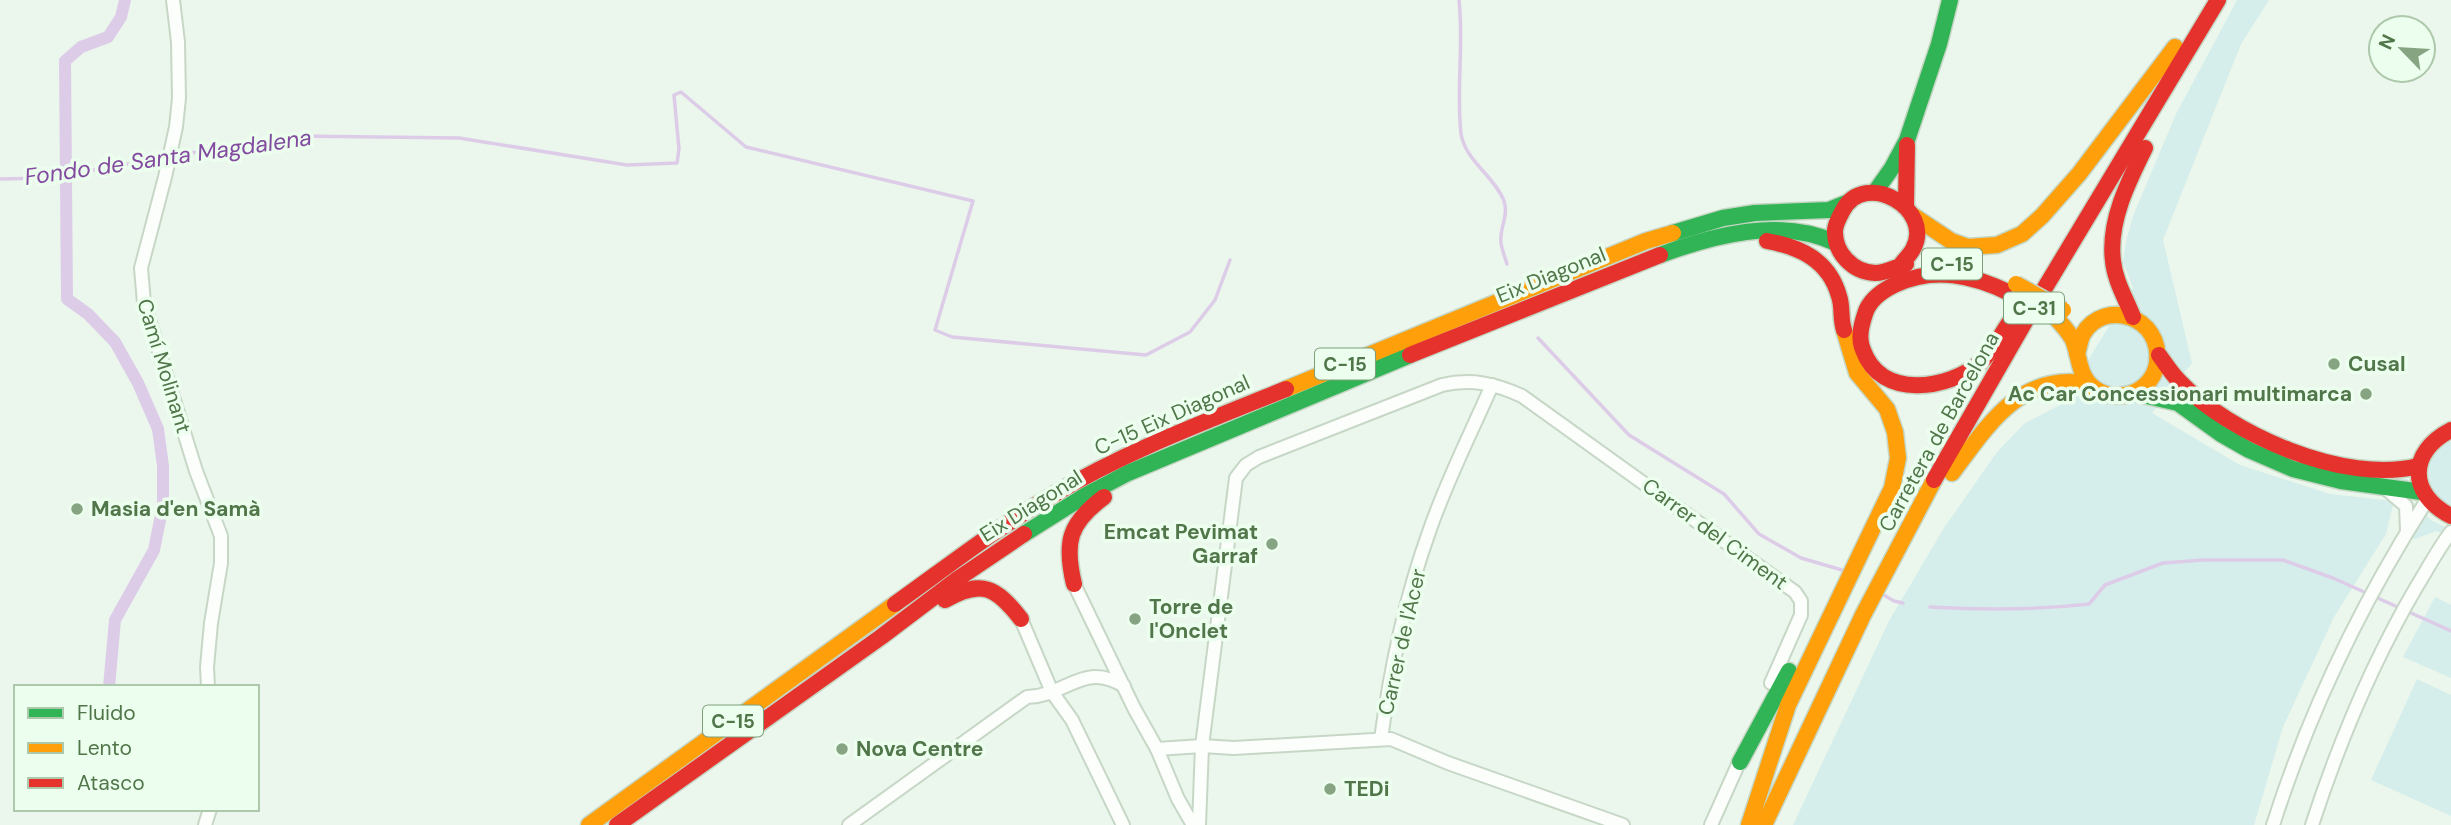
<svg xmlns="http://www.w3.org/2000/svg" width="2451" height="825" viewBox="0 0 2451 825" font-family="'DM Sans',sans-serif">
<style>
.green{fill:#d5eeeb}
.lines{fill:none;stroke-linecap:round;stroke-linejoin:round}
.stream{stroke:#ddcce8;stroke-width:3.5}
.canal{stroke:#ddcce8;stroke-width:12}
.street-casing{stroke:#c7d7c6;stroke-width:16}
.fast-casing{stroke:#c5d6c4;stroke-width:19}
.slow-casing{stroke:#c5d6c4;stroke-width:19}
.jam-casing{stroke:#c5d6c4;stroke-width:19}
.street{stroke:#fcfefc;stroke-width:12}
.fast{stroke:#30b455;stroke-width:16}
.slow{stroke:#ff9f0a;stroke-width:16}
.jam{stroke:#e5322d;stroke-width:16}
.slow-bridge-casing{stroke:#c8d6c6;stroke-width:19;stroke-linecap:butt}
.slow-bridge{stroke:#ff9f0a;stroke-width:16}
.poi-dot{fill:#86a382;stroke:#ecffee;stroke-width:2.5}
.labels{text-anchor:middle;stroke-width:7;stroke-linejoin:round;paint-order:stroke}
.shield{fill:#ecffee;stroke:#7f9f7a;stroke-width:2}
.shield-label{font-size:19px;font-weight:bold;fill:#507649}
.street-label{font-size:21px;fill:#507649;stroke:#ecffee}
.poi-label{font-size:21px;font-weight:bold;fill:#507649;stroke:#ecffee;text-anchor:start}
.water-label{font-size:23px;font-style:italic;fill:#834ba0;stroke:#ecffee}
</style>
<rect width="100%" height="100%" fill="#ebf7ec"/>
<g class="green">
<path d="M 2237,0 L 2269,0 L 2241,44 L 2163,240 L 2192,363 L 2174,385 L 2180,392 L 2357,474 L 2408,479 L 2408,483 L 2341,476 L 2166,396 L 2152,413 L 2240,465 L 2330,494 L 2394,501 L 2386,534 L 2334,617 L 2283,727 L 2254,825 L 1793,825 L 1889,621 L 1944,528 L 1997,452 L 2025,423 L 2060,405 L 2133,288 L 2123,262 L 2126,242 L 2133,216 L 2176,114 Z"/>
<path d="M 2451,441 L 2451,506 C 2422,492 2420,454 2451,441 Z"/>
<path d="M 2424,513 L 2432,521 L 2446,527 L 2442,534 L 2437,531 L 2415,539 L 2411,537 Z"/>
<path d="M 2435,597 L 2451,605 L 2451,678 L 2403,657 Z"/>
<path d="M 2417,679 L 2451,695 L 2451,816 L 2371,780 Z"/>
</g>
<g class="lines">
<g class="stream">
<path d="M 1459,0 C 1464,44 1456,89 1461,134 C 1465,160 1495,177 1504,201 C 1509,216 1499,229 1501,243 C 1502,250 1505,257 1507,264"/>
<path d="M 172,156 L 298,136 L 459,138 L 627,165 L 677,163 L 679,149 L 674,95 L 681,92 L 746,147 L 973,201 L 935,330 L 952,337 L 1146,355 L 1190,332 L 1215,300 L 1230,260"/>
<path d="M 0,179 L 46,178 L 164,158"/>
<path d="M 1538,338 L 1629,435 L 1724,494 L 1759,534 L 1801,558 L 1842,570"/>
<path d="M 1882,594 L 1894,601 L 1903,603"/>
<path d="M 1930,607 C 1983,610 2036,610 2089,604 L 2105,585 L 2163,563 L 2203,560 L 2283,560 L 2333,578 L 2451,631"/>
</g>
<path class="canal" d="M 109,687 L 115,620 L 154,550 L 163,505 L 163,466 L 158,429 L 138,383 L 115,342 L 88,314 L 67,299 L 65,61 L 81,47 L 108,37 L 121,17 L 125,0"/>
<g class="street-casing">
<g id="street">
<path d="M 173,0 L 178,42 L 179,98 L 176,127 L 165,177 L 141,268 L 144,303 L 196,471 L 221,536 L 221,563 L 211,623 L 207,667 L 208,687"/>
<path d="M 2386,489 L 2406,506 L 2407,530"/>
<path d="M 1074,584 L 1134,708 L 1157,749 L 1178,799 L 1193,825"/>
<path d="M 1021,619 L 1052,692 L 1072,720 L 1123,825"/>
<path d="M 1381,739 C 1390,672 1406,596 1429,532 C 1446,482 1471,433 1492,385"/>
<path d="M 1157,749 L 1202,746 L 1234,748 L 1391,739 L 1448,763 L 1623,825"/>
<path d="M 205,825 L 210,809"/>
<path d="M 849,825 L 1027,697 C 1067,696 1083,661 1124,686"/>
<path d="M 1199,825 L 1202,746 L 1236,478 L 1246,465 L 1259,457 L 1442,385 C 1471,378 1496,384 1522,396 L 1795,592 L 1801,601 L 1801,615 L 1771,683"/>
<path d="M 1711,825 L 1741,758"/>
<path d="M 2273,825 C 2310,709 2362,602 2427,500"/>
<path d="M 2312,825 C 2339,742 2373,661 2417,586 C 2428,568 2438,549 2451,532"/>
</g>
</g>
<g class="fast-casing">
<g id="fast">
<path d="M 1875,192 L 1892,168 L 1907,140 L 1939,44 L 1950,0"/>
<path d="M 1673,233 L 1723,218 L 1755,213 L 1829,210 L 1849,202"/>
<path d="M 1660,255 C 1714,235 1781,217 1836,243"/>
<path d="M 2134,393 L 2178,403 L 2221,434 L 2249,450 L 2293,469 L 2341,481 L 2422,492"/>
<path d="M 1024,534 L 1086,495 L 1128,473 L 1410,355"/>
<path d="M 1740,762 L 1789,671"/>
</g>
</g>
<g class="slow-casing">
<g id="slow">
<path d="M 1912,215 L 1951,241 L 1968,247 L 1997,245 L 2022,234 L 2042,216 L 2079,174 L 2175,47"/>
<path d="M 2057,319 C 2063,326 2069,332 2073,340 C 2080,357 2078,376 2094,388 C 2106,397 2122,398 2135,392 C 2147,386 2155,376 2157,363 C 2163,316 2104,298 2083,334 C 2080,339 2079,348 2077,354"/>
<path d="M 1286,389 L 1646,241 L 1673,233"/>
<path d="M 1952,473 C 1988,425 2021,371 2089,384"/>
<path d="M 589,825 L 895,604"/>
<path d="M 1749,825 L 1788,705 L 1892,488 L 1898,458 L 1895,432 L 1887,409 L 1857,373 L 1844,330"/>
<path d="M 1764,825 L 1863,615 L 1934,480"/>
</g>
</g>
<g class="jam-casing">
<g id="jam">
<path d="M 1906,205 L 1907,145"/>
<path d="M 1767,241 C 1800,247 1829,260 1839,296 C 1843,307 1840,319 1844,330"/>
<path d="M 1900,266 C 1904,260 1910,255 1913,249 C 1935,209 1865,169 1843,210 C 1840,216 1836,222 1835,230 C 1834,252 1852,272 1875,273 C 1886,273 1896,267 1906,264"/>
<path d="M 2133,317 C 2126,299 2115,281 2113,261 C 2108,222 2128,182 2145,148"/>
<path d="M 2009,323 C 2000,336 1993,351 1981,362 C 1948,390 1881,400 1863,350 C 1858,338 1861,326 1865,314 C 1869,300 1882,291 1894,285 C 1934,266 1974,275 2012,294"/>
<path d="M 1410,355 L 1660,255"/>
<path d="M 2159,355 C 2165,363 2171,373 2179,381 C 2229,434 2345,485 2418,466"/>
<path d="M 2451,430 C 2408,452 2408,494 2451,516"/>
<path d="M 1934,480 L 2034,306 L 2218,0"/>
<path d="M 1074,584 C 1064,542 1069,523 1104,497"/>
<path d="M 945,600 C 982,579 996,587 1021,619"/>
<path d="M 895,604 C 947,567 998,527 1053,495 C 1126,451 1207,421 1286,389"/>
<path d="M 617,825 L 881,637 L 959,578 L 1024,534"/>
</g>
</g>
<use href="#street" class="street"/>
<use href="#fast" class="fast"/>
<use href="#slow" class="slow"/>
<use href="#jam" class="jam"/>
<g class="slow-bridge-casing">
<path id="slow-bridge" d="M 2016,284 L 2063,310"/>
</g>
<use href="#slow-bridge" class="slow-bridge"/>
</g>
<g class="poi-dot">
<circle cx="2334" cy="364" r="7"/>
<circle cx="2366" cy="394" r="7"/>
<circle cx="77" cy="509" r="7"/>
<circle cx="1272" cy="544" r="7"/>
<circle cx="1135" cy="619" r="7"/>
<circle cx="842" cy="749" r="7"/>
<circle cx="1330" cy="789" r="7"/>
</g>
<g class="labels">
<g class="shield">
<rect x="1922" y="248.5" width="60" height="31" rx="5"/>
<rect x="2004" y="292.5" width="60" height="31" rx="5"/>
<rect x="1315" y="348.5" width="60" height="31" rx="5"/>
<rect x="703" y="705.5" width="60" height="31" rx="5"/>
</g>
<g class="shield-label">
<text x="1952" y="271">C-15</text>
<text x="2034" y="315">C-31</text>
<text x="1345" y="371">C-15</text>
<text x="733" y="728">C-15</text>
</g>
<g class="street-label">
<text transform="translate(1551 275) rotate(-22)" y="7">Eix Diagonal</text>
<text transform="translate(164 366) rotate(73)" y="7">Camí Molinant</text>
<text transform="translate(1172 415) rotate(-24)" y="7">C-15 Eix Diagonal</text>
<text transform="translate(1939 432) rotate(-61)" y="7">Carretera de Barcelona</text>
<text transform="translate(1031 506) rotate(-32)" y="7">Eix Diagonal</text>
<text transform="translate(1715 534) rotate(36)" y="7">Carrer del Ciment</text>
<text transform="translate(1402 642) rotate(-77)" y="7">Carrer de l'Acer</text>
</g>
<g class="poi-label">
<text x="2348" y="371">Cusal</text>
<text x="2352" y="401" text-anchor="end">Ac Car Concessionari multimarca</text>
<text x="91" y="516">Masia d'en Samà</text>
<text x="1258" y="539" text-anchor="end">Emcat Pevimat<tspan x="1258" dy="24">Garraf</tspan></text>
<text x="1149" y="614">Torre de<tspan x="1149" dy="24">l'Onclet</tspan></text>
<text x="856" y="756">Nova Centre</text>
<text x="1344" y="796">TEDi</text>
</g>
<g class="water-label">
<text transform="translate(168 157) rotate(-8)" y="8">Fondo de Santa Magdalena</text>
</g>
</g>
<rect x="14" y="685" width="245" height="126" fill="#ecffee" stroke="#aec8ac" stroke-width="2"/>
<rect x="28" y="708" width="35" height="10" fill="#30b455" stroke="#aec8ac" stroke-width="2"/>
<text x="77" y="720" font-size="21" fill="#507649">Fluido</text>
<rect x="28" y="743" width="35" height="10" fill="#ff9f0a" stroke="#aec8ac" stroke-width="2"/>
<text x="77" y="755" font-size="21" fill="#507649">Lento</text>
<rect x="28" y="778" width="35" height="10" fill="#e5322d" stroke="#aec8ac" stroke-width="2"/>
<text x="77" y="790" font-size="21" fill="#507649">Atasco</text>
<g transform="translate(2402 49) rotate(295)"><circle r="33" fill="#ecffee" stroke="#aec8ac" stroke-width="2"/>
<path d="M0-5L12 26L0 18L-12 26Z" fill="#86a382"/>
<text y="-10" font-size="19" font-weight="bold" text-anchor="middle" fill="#507649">N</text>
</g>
</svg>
